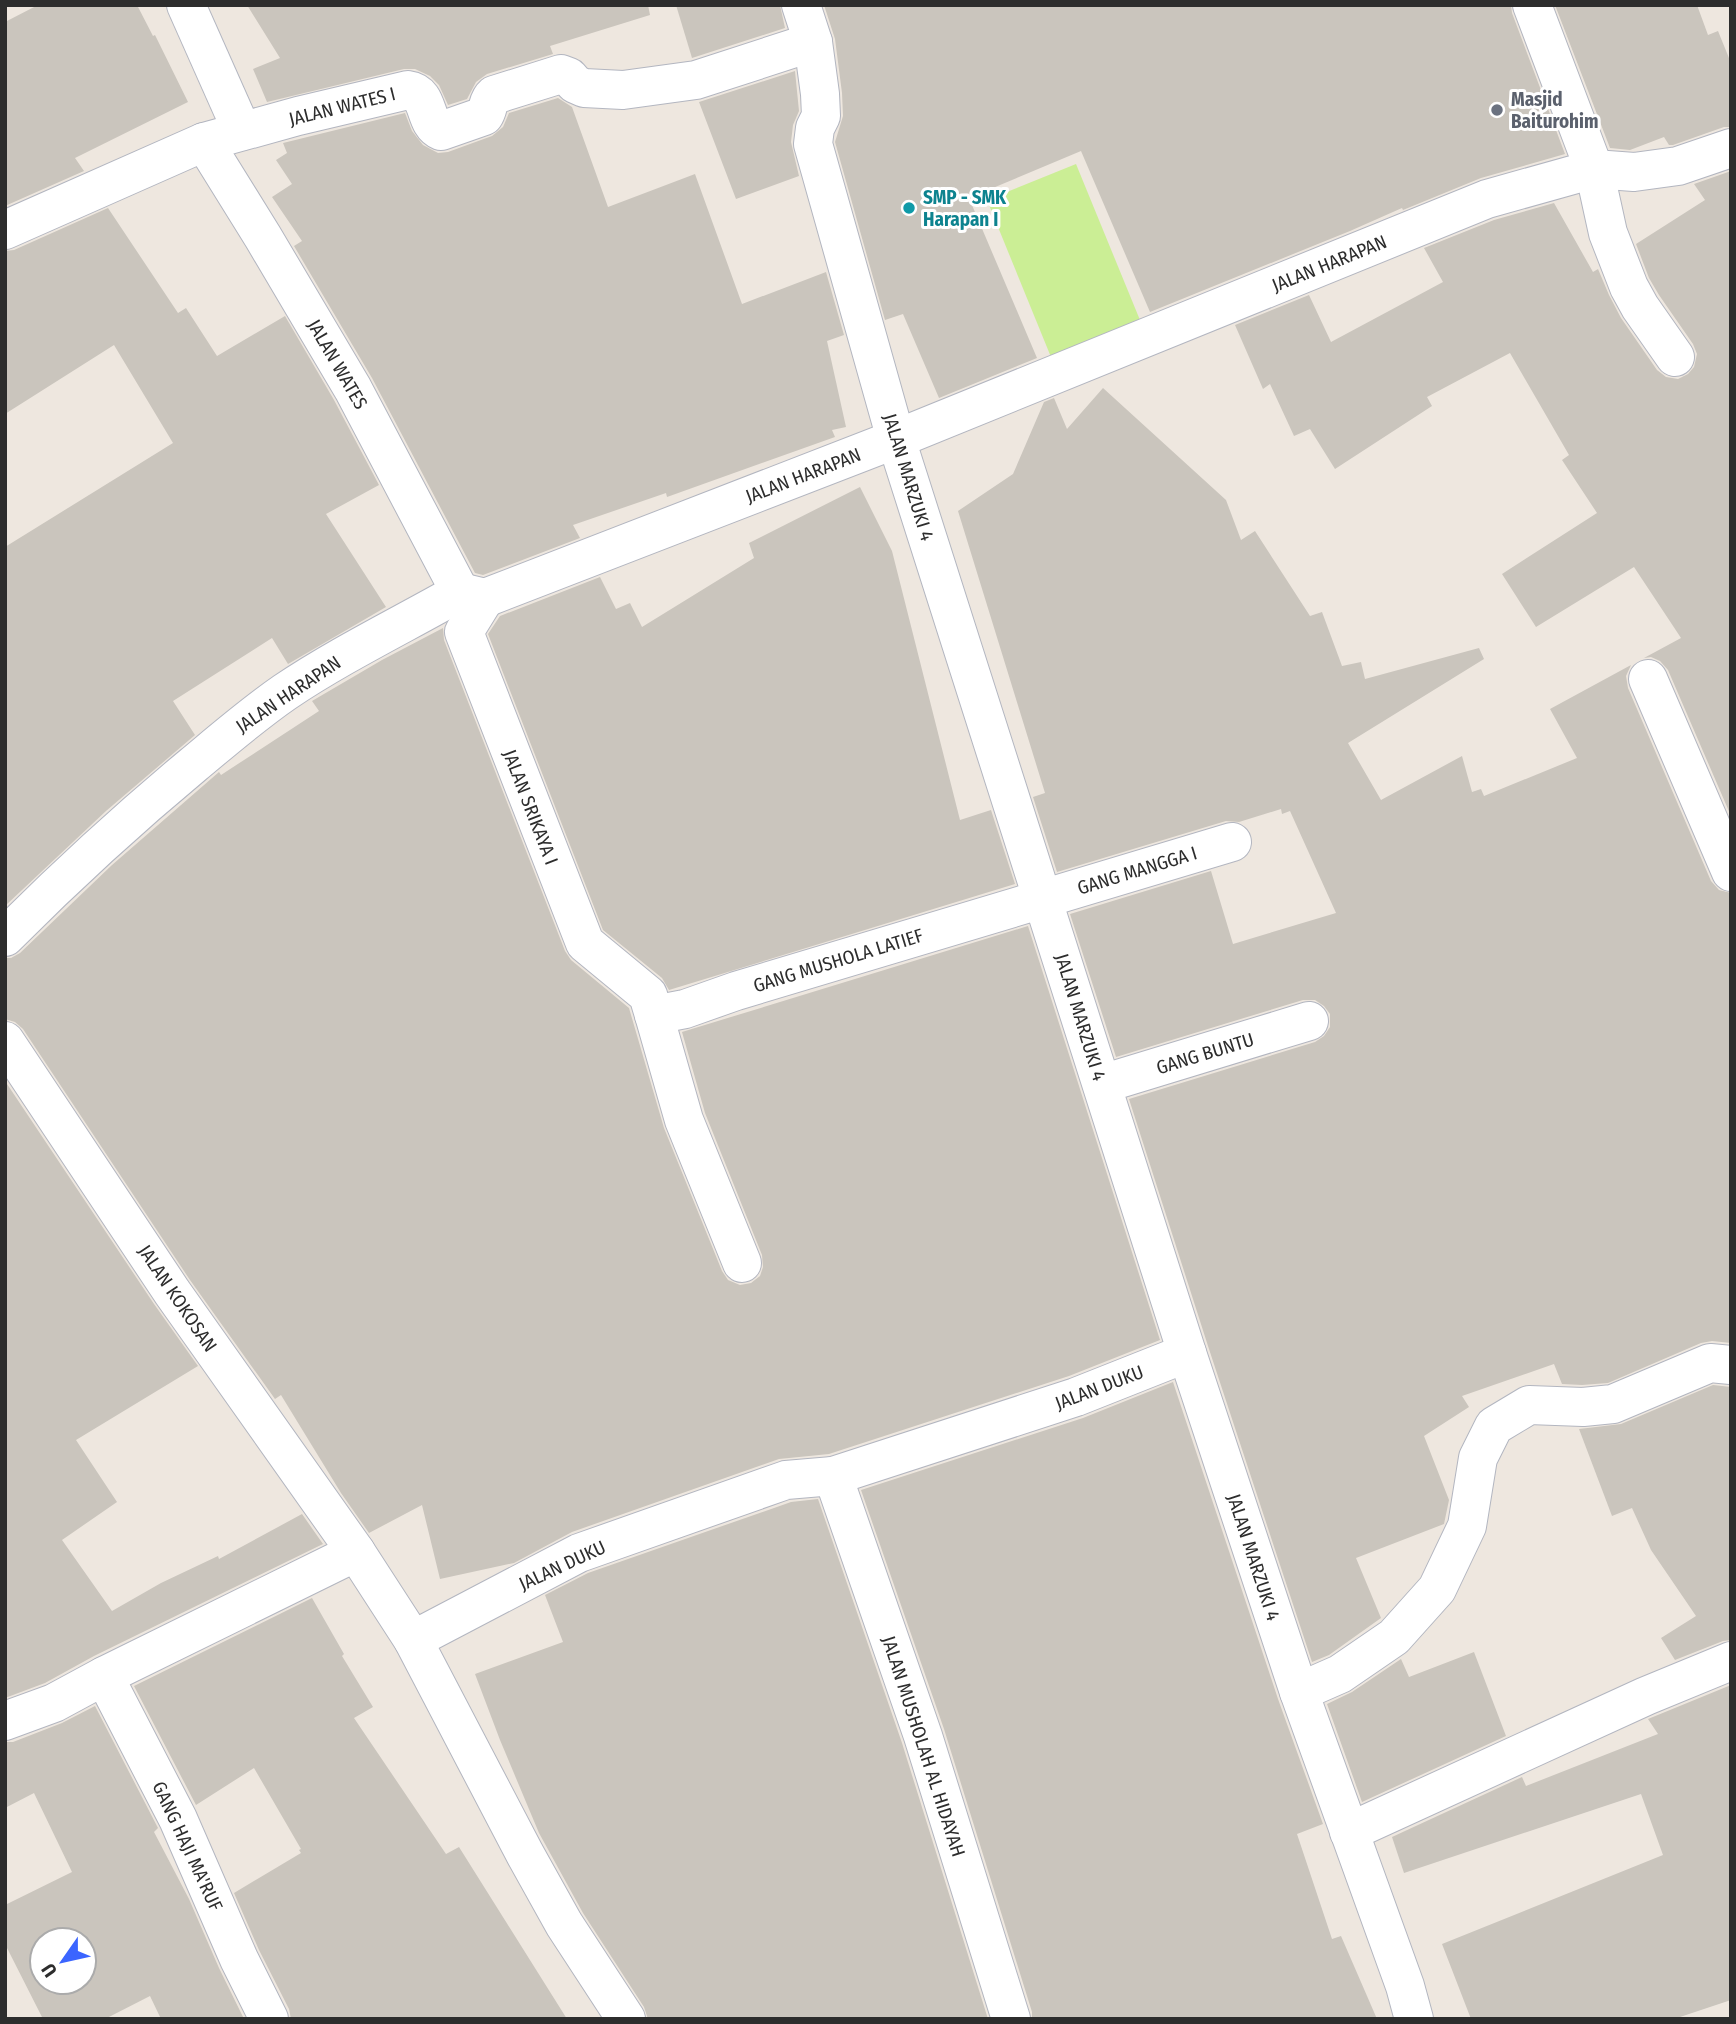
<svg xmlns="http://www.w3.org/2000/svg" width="1736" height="2024" viewBox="0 0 1736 2024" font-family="'Fira Sans Condensed',sans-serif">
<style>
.pitch{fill:#cbee95}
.building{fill:#cac5bd;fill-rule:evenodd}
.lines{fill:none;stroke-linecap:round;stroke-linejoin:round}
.minor-casing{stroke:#b3b6c0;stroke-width:40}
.minor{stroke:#fff;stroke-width:38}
.worship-dot{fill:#6b7280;stroke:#fff;stroke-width:2.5}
.culture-dot{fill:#0f9aa8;stroke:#fff;stroke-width:2.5}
.labels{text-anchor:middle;stroke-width:6;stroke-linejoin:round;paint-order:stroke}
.worship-label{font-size:19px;font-weight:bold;fill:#5b616d;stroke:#fff;text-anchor:start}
.street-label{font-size:19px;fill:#2d2d2d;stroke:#fff}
.culture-label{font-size:19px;font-weight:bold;fill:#0d838f;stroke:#fff;text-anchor:start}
</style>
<rect width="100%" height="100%" fill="#eee7df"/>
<path class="pitch" d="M 1076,164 L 1142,325 L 1053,362 L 987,200 Z"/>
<g class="building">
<path d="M 38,5 L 137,5 L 153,36 L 155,35 L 188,102 L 75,158 L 84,171 L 5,206 L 5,22 Z"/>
<path d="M 247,5 L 648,5 L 650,15 L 550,46 L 553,54 L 487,74 L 476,82 L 467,99 L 448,105 L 439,85 L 430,76 L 415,69 L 404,69 L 267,102 L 253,69 L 280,58 Z"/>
<path d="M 676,5 L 780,5 L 785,28 L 692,58 Z"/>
<path d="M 824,5 L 1511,5 L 1512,13 L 1565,154 L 1481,178 L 1403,210 L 1402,208 L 1350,231 L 1150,312 L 1081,151 L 969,198 L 1037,358 L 939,398 L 903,314 L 885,320 L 835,142 L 843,116 L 842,93 L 835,39 Z"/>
<path d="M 1555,5 L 1697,5 L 1708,35 L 1718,31 L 1731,63 L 1731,127 L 1724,127 L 1673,145 L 1669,145 L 1664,137 L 1630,150 L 1610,148 Z"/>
<path d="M 795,71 L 799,111 L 793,125 L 791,142 L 799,176 L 736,199 L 699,102 Z"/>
<path d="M 558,98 L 572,107 L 608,207 L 695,174 L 742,304 L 826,272 L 844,335 L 827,341 L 846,427 L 832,430 L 835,437 L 667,497 L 666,493 L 573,525 L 580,538 L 483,575 L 475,573 L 372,378 L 294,246 L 302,241 L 272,197 L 292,184 L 276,160 L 287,153 L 283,143 L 405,113 L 412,131 L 423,145 L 438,153 L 448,152 L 492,136 L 503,127 L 509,113 Z"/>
<path d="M 1731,171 L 1731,816 L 1668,670 L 1660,661 L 1651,657 L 1644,658 L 1681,638 L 1634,567 L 1536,627 L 1502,574 L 1597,513 L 1562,460 L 1569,455 L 1510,353 L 1427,397 L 1432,406 L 1335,469 L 1310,429 L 1294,436 L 1270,384 L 1263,389 L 1235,325 L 1309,295 L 1331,342 L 1443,282 L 1424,248 L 1494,220 L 1554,203 L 1593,272 L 1598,269 L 1609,295 L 1621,318 L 1657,370 L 1666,377 L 1678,379 L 1688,374 L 1694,367 L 1697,354 L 1693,344 L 1659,295 L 1649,278 L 1636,244 L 1705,200 L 1694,184 Z"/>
<path d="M 108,208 L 178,313 L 186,308 L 217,356 L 285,316 L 334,400 L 379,485 L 326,514 L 386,607 L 288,664 L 272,638 L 173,701 L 195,735 L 106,811 L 5,906 L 5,547 L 173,443 L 114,345 L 5,414 L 5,251 L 14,250 Z"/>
<path d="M 1103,388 L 1226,500 L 1241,540 L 1255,531 L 1310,616 L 1322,612 L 1342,666 L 1361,662 L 1365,679 L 1479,648 L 1484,659 L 1348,743 L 1381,800 L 1462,756 L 1472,792 L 1481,789 L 1484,796 L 1577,758 L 1550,709 L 1631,665 L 1626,676 L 1628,688 L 1711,881 L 1719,890 L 1731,893 L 1731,1343 L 1712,1341 L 1701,1343 L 1608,1383 L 1582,1385 L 1562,1384 L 1554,1364 L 1462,1396 L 1469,1407 L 1424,1436 L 1449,1500 L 1444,1524 L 1356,1558 L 1381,1618 L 1329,1655 L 1312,1662 L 1208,1346 L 1129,1099 L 1315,1042 L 1324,1036 L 1330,1027 L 1330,1014 L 1324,1006 L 1315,1000 L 1303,1000 L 1116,1057 L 1070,914 L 1211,871 L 1233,944 L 1336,913 L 1290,811 L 1282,814 L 1281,809 L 1239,822 L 1226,821 L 1057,872 L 1033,797 L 1045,793 L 958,511 L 1013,474 L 1044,402 L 1054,398 L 1067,429 Z"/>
<path d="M 860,487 L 892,551 L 960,820 L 991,810 L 1015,884 L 669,990 L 662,978 L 603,930 L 488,634 L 500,616 L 600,577 L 616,609 L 630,603 L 642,627 L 754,558 L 749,543 Z"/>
<path d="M 443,628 L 444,640 L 565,951 L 571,960 L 629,1008 L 664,1128 L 722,1271 L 728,1280 L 740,1285 L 751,1283 L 760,1276 L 763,1267 L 762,1255 L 705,1113 L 682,1032 L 1028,926 L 1160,1340 L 1069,1376 L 829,1454 L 779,1459 L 572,1532 L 514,1563 L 440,1579 L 422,1505 L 369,1533 L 341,1493 L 281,1395 L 275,1399 L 190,1280 L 23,1029 L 15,1022 L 5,1019 L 5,958 L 11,958 L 20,953 L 112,865 L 219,772 L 221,775 L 319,711 L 312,701 L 382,660 Z"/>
<path d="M 5,1081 L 154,1304 L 198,1366 L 76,1440 L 117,1502 L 62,1540 L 112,1611 L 161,1583 L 218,1556 L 219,1559 L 302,1514 L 323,1544 L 94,1656 L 45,1683 L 5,1698 Z"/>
<path d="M 1173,1382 L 1278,1699 L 1323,1824 L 1297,1834 L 1332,1939 L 1341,1936 L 1377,2019 L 1032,2019 L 1032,2012 L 944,1729 L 861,1490 L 1083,1418 Z"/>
<path d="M 1713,1385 L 1731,1387 L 1731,1640 L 1723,1641 L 1675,1660 L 1661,1638 L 1696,1616 L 1651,1550 L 1632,1508 L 1612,1516 L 1579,1429 L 1621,1424 Z"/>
<path d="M 818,1499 L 902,1743 L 988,2019 L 648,2019 L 644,2007 L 583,1913 L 539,1833 L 500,1740 L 475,1674 L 563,1642 L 545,1595 L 588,1573 L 791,1502 Z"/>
<path d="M 312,1598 L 344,1654 L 342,1656 L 373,1707 L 354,1718 L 446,1854 L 459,1847 L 567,2019 L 291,2019 L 289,2009 L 259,1950 L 234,1893 L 301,1853 L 299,1850 L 301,1849 L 254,1768 L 196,1805 L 134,1686 Z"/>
<path d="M 1474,1652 L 1506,1736 L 1362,1802 L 1327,1704 L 1352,1692 L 1401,1659 L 1409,1677 Z"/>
<path d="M 1731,1685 L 1731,2000 L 1674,2019 L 1471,2019 L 1442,1944 L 1663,1855 L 1641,1794 L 1404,1873 L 1392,1837 L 1522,1777 L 1526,1786 L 1658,1734 L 1648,1719 Z"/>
<path d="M 95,1706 L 158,1828 L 154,1832 L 189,1899 L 219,1968 L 244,2019 L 161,2019 L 150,1996 L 105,2019 L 43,2019 L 5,1944 L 5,1905 L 72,1872 L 34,1793 L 5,1808 L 5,1742 L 13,1742 L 62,1723 ZM 42,1940 L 84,1940 L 84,1982 L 42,1982 Z"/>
</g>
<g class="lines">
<g class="minor-casing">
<g id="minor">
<path d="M 186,5 L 242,131"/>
<path d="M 801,5 L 813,42 L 820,94 L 821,116 L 815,128 L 813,144 L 896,439 L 1187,1353 L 1299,1692 L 1405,1986 L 1414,2019"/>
<path d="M 1532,5 L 1594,169 L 1608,233 L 1629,287 L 1640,307 L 1675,357"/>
<path d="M 204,142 L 263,237 L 353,389 L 460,592"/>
<path d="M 5,230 L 204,142 L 298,116 L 408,90 C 431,93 423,124 441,131 L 484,116 C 489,109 487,101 494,95 L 561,74 L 569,77 L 575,84 L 584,88 L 623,90 L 696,80 L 813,42"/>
<path d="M 485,598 L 464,632 L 585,943 L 648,995 L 654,1015 L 685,1009 L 736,991 L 1232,842"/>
<path d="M 1648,679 L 1731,872"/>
<path d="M 5,937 C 65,877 128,819 193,765 C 223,740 253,714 285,692 C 340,655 402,625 460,592 L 485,598 L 896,439 L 1487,199 L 1594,169 L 1634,172 L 1678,166 L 1731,148"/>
<path d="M 654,1015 L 684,1120 L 742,1263"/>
<path d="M 5,1041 L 172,1292 L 356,1552"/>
<path d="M 1102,1084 L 1309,1021"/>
<path d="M 833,1476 L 923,1736 L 1011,2019"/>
<path d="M 413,1640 L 525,1854 L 564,1924 L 626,2019"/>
<path d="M 104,1676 L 178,1819 L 239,1959 L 269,2019"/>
<path d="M 1299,1692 L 1340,1674 L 1394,1637 L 1437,1589 L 1467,1526 L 1478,1458 L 1494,1426 L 1529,1405 L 1583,1407 L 1613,1404 L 1710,1363 L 1731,1365"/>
<path d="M 5,1721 L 54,1703 L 104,1676 L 356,1552 L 413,1640 L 579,1553 L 786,1480 L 833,1476 L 1076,1397 L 1187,1353"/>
<path d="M 1349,1832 L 1646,1696 L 1731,1661"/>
</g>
</g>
<use href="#minor" class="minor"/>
</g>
<circle class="worship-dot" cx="1497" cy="110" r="7"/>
<circle class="culture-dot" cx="909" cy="208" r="7"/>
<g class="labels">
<g class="worship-label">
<text x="1511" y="106">Masjid<tspan x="1511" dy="22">Baiturohim</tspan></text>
</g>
<g class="street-label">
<text transform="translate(342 106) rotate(-14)" y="7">JALAN WATES I</text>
<text transform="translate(1329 263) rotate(-22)" y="7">JALAN HARAPAN</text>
<text transform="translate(338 364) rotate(60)" y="7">JALAN WATES</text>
<text transform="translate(803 475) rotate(-21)" y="7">JALAN HARAPAN</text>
<text transform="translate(909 477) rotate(73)" y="7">JALAN MARZUKI 4</text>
<text transform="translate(288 694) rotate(-34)" y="7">JALAN HARAPAN</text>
<text transform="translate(531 807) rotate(69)" y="7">JALAN SRIKAYA I</text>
<text transform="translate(1137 870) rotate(-17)" y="7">GANG MANGGA I</text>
<text transform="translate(838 960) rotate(-17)" y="7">GANG MUSHOLA LATIEF</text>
<text transform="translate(1081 1017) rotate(73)" y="7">JALAN MARZUKI 4</text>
<text transform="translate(1205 1053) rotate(-17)" y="7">GANG BUNTU</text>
<text transform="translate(178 1298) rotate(56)" y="7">JALAN KOKOSAN</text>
<text transform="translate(1099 1387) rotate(-21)" y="7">JALAN DUKU</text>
<text transform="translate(1254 1557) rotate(72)" y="7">JALAN MARZUKI 4</text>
<text transform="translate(562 1565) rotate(-25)" y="7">JALAN DUKU</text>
<text transform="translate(924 1746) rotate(72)" y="7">JALAN MUSHOLAH AL HIDAYAH</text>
<text transform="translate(188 1846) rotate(65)" y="7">GANG HAJI MA'RUF</text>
</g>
<g class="culture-label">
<text x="923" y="204">SMP - SMK<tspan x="923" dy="22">Harapan I</tspan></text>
</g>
</g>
<rect width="1736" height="2024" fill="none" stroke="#2d2d2d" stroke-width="14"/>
<g transform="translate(63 1961) rotate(236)"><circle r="33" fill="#ffffff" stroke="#ababab" stroke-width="2"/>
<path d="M0-5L12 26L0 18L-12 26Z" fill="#3b65ff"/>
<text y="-10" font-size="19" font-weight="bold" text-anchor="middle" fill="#2d2d2d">U</text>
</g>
</svg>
